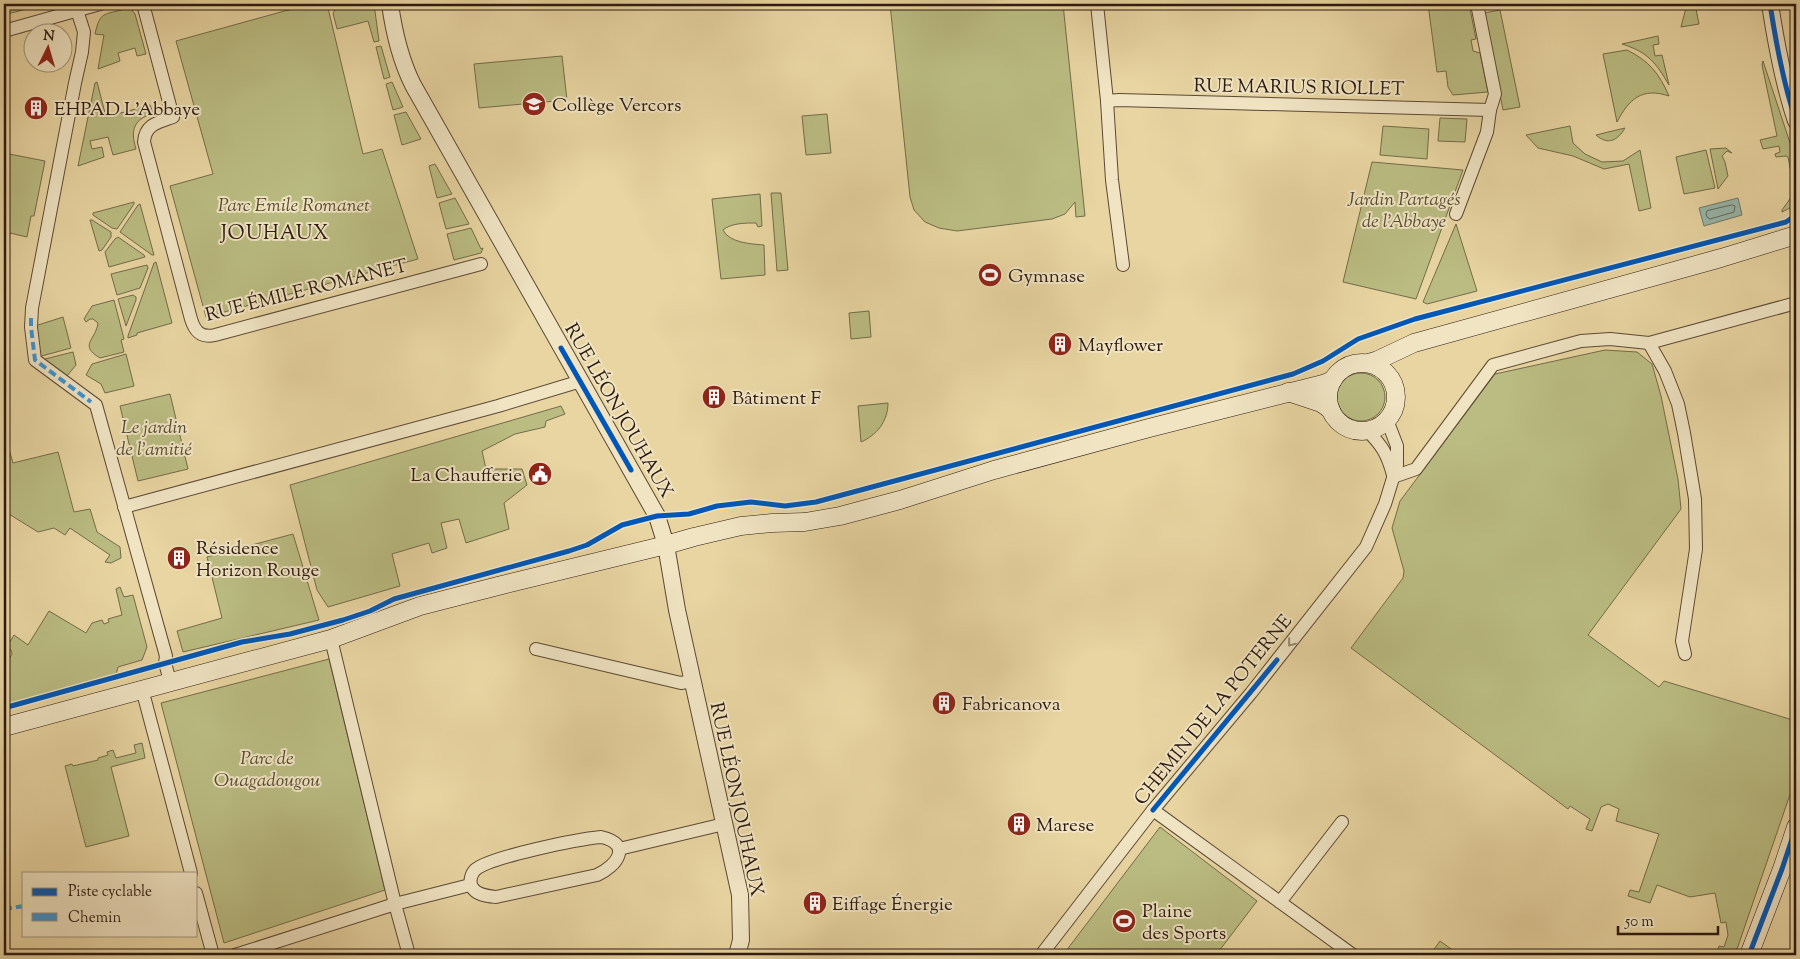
<svg xmlns="http://www.w3.org/2000/svg" width="1800" height="959" viewBox="0 0 1800 959" font-family="'Sorts Mill Goudy',serif">
<style>
.green{fill:#babc82;stroke:#746b49}
.water{fill:#98b8ac;stroke:#6d796e}
.lines{fill:none;stroke-linecap:round;stroke-linejoin:round}
.shore{stroke:#62695e;stroke-width:1}
.minor-casing{stroke:#5c4934;stroke-width:14}
.tertiary-casing{stroke:#5c4934;stroke-width:18}
.secondary-casing{stroke:#2d1a10;stroke-width:19}
.minor{stroke:#f0e4c3;stroke-width:12}
.tertiary{stroke:#f0e4c3;stroke-width:16}
.secondary{stroke:#f0e4c3;stroke-width:18}
.quiet{stroke:#3c94d3;stroke-width:4;stroke-dasharray:8 4;stroke-linecap:butt}
.cycleway-casing{stroke:#f0e4c3;stroke-width:8}
.cycleway{stroke:#0057b8;stroke-width:5}
.oneway{stroke:#988972}
.labels{text-anchor:middle;stroke-width:4;stroke-linejoin:round;paint-order:stroke}
.street-label{font-size:19px;fill:#2d1a10;stroke:#f0e4c3}
.poi-label{font-size:19px;fill:#2d1a10;stroke:#f0e4c3;text-anchor:start}
.park-label{font-size:19px;font-style:italic;fill:#574b32;stroke:#f0e4c3}
.neighbourhood-label{font-size:20px;letter-spacing:1px;fill:#2d1a10;stroke:#f0e4c3}
</style>
<rect width="100%" height="100%" fill="#e8d5a2"/>
<filter id="stains"><feTurbulence type="fractalNoise" baseFrequency=".004" numOctaves="4"/><feColorMatrix values="0 0 0 0 .2 0 0 0 0 .09 0 0 0 0 .02 0 0 0 .5 -.17"/></filter>
<radialGradient id="worn" r=".72"><stop offset=".6" stop-color="#630" stop-opacity="0"/><stop offset="1" stop-color="#630" stop-opacity=".3"/></radialGradient>
<g class="green">
<path d="M 4,4 L 45,4 L 4,15 Z"/>
<path d="M 310,4 L 327,4 L 363,154 L 382,149 L 418,259 L 206,317 L 170,186 L 213,174 L 176,41 Z"/>
<path d="M 339,4 L 374,4 L 379,41 L 374,42 L 368,21 L 337,29 L 333,13 Z"/>
<path d="M 890,4 L 1063,4 L 1085,216 L 1076,217 L 1075,202 L 1065,214 L 1052,219 L 957,231 L 939,228 L 925,222 L 914,210 L 910,197 Z"/>
<path d="M 1428,4 L 1469,4 L 1476,39 L 1471,40 L 1473,51 L 1480,53 L 1488,92 L 1453,95 L 1448,87 L 1446,71 L 1437,72 Z"/>
<path d="M 1687,4 L 1695,4 L 1699,24 L 1681,27 Z"/>
<path d="M 125,9 L 131,9 L 135,14 L 146,54 L 137,56 L 135,48 L 118,53 L 120,61 L 98,69 L 104,35 L 95,34 C 100,11 104,15 125,9 Z"/>
<path d="M 1500,10 L 1520,107 L 1503,110 L 1484,13 Z"/>
<path d="M 1658,36 L 1659,44 L 1653,45 L 1655,56 L 1662,55 L 1669,85 C 1656,63 1648,52 1622,44 Z"/>
<path d="M 381,46 L 390,77 L 384,79 L 376,47 Z"/>
<path d="M 1627,50 C 1649,61 1659,73 1669,96 C 1642,87 1629,99 1617,122 L 1603,54 Z"/>
<path d="M 562,56 L 567,100 L 479,108 L 474,64 Z"/>
<path d="M 1763,61 L 1796,161 L 1796,205 L 1782,212 L 1782,210 L 1795,192 L 1788,157 L 1786,156 L 1776,157 L 1775,154 L 1780,152 L 1779,146 L 1763,149 L 1760,140 L 1777,136 L 1762,65 Z"/>
<path d="M 97,82 L 106,117 L 150,105 L 153,113 C 134,120 130,129 136,149 L 113,155 L 108,137 L 90,141 L 92,149 L 102,147 L 104,157 L 78,166 L 95,83 Z"/>
<path d="M 392,82 L 403,107 L 393,110 L 386,84 Z"/>
<path d="M 406,112 L 421,139 L 402,145 L 394,115 Z"/>
<path d="M 827,114 L 831,153 L 806,155 L 802,116 Z"/>
<path d="M 1440,118 L 1467,119 L 1465,142 L 1438,141 Z"/>
<path d="M 1383,126 L 1429,129 L 1427,159 L 1380,155 Z"/>
<path d="M 1570,126 L 1573,143 L 1585,154 L 1602,162 L 1623,161 L 1640,150 L 1651,208 L 1639,211 L 1629,164 L 1604,169 L 1573,156 L 1538,148 L 1526,135 Z"/>
<path d="M 1625,128 C 1618,140 1608,146 1596,135 Z"/>
<path d="M 1726,148 L 1732,153 L 1727,151 L 1722,156 L 1725,162 L 1728,176 L 1718,189 L 1710,149 Z"/>
<path d="M 1706,150 L 1715,188 L 1684,194 L 1676,157 Z"/>
<path d="M 4,153 L 45,161 L 34,216 L 31,216 L 27,237 L 10,233 L 8,241 L 4,240 Z"/>
<path d="M 1372,162 L 1463,170 L 1416,299 L 1343,282 Z"/>
<path d="M 435,164 L 452,194 L 437,198 L 429,166 Z"/>
<path d="M 771,193 L 781,193 L 788,270 L 777,271 Z"/>
<path d="M 760,194 L 762,226 L 758,227 L 756,223 C 745,223 731,223 723,230 C 729,243 752,244 764,245 L 765,275 L 721,279 L 712,199 Z"/>
<path d="M 455,198 L 469,224 L 446,229 L 439,203 Z"/>
<path d="M 134,202 L 134,204 L 117,229 L 112,228 L 93,215 L 93,213 Z"/>
<path d="M 140,204 L 154,255 L 152,255 L 120,232 L 138,205 Z"/>
<path d="M 90,220 L 92,220 L 111,232 L 111,237 L 102,250 L 99,251 Z"/>
<path d="M 1456,224 L 1477,291 L 1427,304 L 1423,302 Z"/>
<path d="M 471,228 L 481,249 L 483,248 L 481,253 L 454,260 L 447,234 Z"/>
<path d="M 118,237 L 144,255 L 145,257 L 109,267 L 105,252 L 115,239 Z"/>
<path d="M 156,262 L 172,323 L 137,333 L 137,335 L 128,338 L 128,336 L 154,263 Z"/>
<path d="M 147,265 L 148,268 L 140,288 L 117,295 L 111,274 Z"/>
<path d="M 133,295 L 136,297 L 136,300 L 126,326 L 118,299 Z"/>
<path d="M 114,300 L 124,339 L 121,340 L 124,352 L 100,358 C 78,345 96,340 98,323 L 93,319 L 90,319 L 86,322 L 84,319 L 92,306 Z"/>
<path d="M 869,311 L 871,337 L 851,339 L 849,313 Z"/>
<path d="M 63,317 L 71,348 L 38,357 L 35,326 Z"/>
<path d="M 1605,350 L 1637,352 L 1652,364 L 1661,396 L 1678,479 L 1681,509 L 1588,635 L 1659,687 L 1664,681 L 1796,721 L 1796,777 L 1735,955 L 1716,955 L 1719,946 L 1724,947 L 1728,935 L 1726,922 L 1721,923 L 1715,893 L 1690,897 L 1657,885 L 1650,903 L 1628,896 L 1630,890 L 1639,892 L 1659,834 L 1616,821 L 1619,809 L 1608,804 L 1601,807 L 1592,831 L 1586,829 L 1590,819 L 1570,806 L 1568,809 L 1351,648 L 1403,578 L 1404,571 L 1392,528 L 1400,501 L 1495,374 Z"/>
<path d="M 73,352 L 76,365 L 66,377 L 41,360 Z"/>
<path d="M 126,354 L 134,386 L 105,393 L 101,384 L 86,375 L 92,364 Z"/>
<circle cx="1361" cy="397" r="24"/>
<path d="M 170,394 L 188,469 L 138,481 L 120,406 Z"/>
<path d="M 888,403 C 888,421 877,435 861,442 L 858,406 Z"/>
<path d="M 561,406 L 565,414 L 546,421 L 545,427 L 515,434 L 482,451 L 486,469 L 522,469 L 527,485 L 504,503 L 509,529 L 466,543 L 459,519 L 441,523 L 447,548 L 432,553 L 429,543 L 392,554 L 400,586 L 328,607 L 317,590 L 290,485 Z"/>
<path d="M 4,432 L 13,463 L 58,452 L 74,512 L 90,509 L 97,532 L 120,547 L 121,558 L 111,563 L 105,562 L 110,555 L 70,528 L 65,535 L 54,528 L 38,532 L 4,511 Z"/>
<path d="M 293,534 L 319,620 L 183,652 L 177,631 L 222,618 L 207,557 Z"/>
<path d="M 120,587 L 124,597 L 133,595 L 147,647 L 142,660 L 118,667 L 116,675 L 4,706 L 4,663 L 6,657 L 9,659 L 12,654 L 11,650 L 7,647 L 14,635 L 28,645 L 49,611 L 86,633 L 92,623 L 102,620 L 104,624 L 109,622 L 108,619 L 122,615 L 116,589 Z"/>
<path d="M 329,659 L 385,890 L 224,943 L 161,703 Z"/>
<path d="M 142,743 L 145,758 L 111,767 L 129,836 L 86,847 L 65,766 L 72,764 L 73,766 L 98,760 L 98,758 L 108,755 L 107,752 L 113,750 L 116,758 L 136,753 L 134,745 Z"/>
<path d="M 1160,827 L 1257,901 L 1216,955 L 1063,955 Z"/>
<path d="M 1440,941 L 1454,951 L 1450,955 L 1430,955 Z"/>
</g>
<path class="water" d="M 1738,198 L 1742,215 L 1704,226 L 1699,208 Z"/>
<g class="lines">
<path class="shore" d="M 1732,205 L 1735,206 L 1734,212 L 1710,219 L 1707,217 L 1706,214 L 1707,211 Z"/>
<g class="minor-casing">
<g id="minor">
<path d="M 143,4 L 173,117 C 159,122 145,124 144,142 L 191,319 C 195,332 201,338 215,335 L 481,264"/>
<path d="M 1097,4 L 1107,101 L 1112,180 L 1123,265"/>
<path d="M 77,10 L 84,32 L 82,52 L 75,83 L 32,308 L 31,327 L 35,360 L 96,405 L 166,656 L 165,663 L 170,681"/>
<path d="M 4,31 L 100,4"/>
<path d="M 1107,101 L 1119,100 L 1490,110"/>
<path d="M 1456,214 L 1487,132 L 1490,110 L 1495,94 L 1477,4"/>
<path d="M 1649,343 L 1665,371 L 1678,404 L 1684,433 L 1695,499 L 1696,549 L 1682,641 L 1685,654"/>
<path d="M 1367,430 C 1382,446 1387,453 1393,475"/>
<path d="M 1393,477 L 1416,469 L 1493,365 L 1581,341 L 1610,339 L 1649,343 L 1796,303"/>
<path d="M 124,507 L 498,406 L 581,381"/>
<path d="M 536,649 L 681,683 L 692,681"/>
<path d="M 142,689 L 191,873"/>
<path d="M 1153,810 L 1353,955"/>
<path d="M 601,837 C 633,844 617,866 597,875 L 496,897 C 487,896 476,895 472,887 C 469,882 471,874 475,870 C 489,857 579,839 601,837 Z"/>
<path d="M 619,849 L 724,824"/>
<path d="M 196,893 L 213,955"/>
<path d="M 1280,902 L 1342,822"/>
<path d="M 235,955 L 395,904 L 331,639"/>
<path d="M 409,955 L 395,904 L 470,885"/>
<path d="M 1041,955 L 1153,810 L 1251,693 L 1366,547 L 1385,504 L 1397,465 L 1397,446 L 1387,420"/>
</g>
</g>
<g class="tertiary-casing">
<g id="tertiary">
<path d="M 390,4 C 394,33 400,59 413,85 L 657,516 L 666,545 L 677,610 L 740,895 L 741,940 L 737,955"/>
<path d="M 1770,4 C 1776,43 1783,83 1796,121"/>
</g>
</g>
<g class="secondary-casing">
<g id="secondary">
<path d="M 1368,363 L 1378,360 L 1414,343 L 1721,258 L 1796,235"/>
<circle cx="1362" cy="397" r="34"/>
<path d="M 1288,392 L 1321,403 L 1331,410"/>
<path d="M 4,727 L 331,639 L 420,606 L 498,586 L 666,545 L 694,537 L 741,526 L 772,523 L 805,522 L 840,516 L 900,500 L 994,470 L 1149,428 L 1323,384 L 1333,380"/>
<path d="M 1749,955 L 1782,869 L 1796,827"/>
</g>
</g>
<use href="#minor" class="minor"/>
<use href="#tertiary" class="tertiary"/>
<use href="#secondary" class="secondary"/>
<g class="quiet">
<path d="M 31,318 L 31,327 L 35,360 L 91,402"/>
<path d="M 4,909 L 24,906"/>
</g>
<g class="cycleway-casing">
<g id="cycleway">
<path d="M 1770,4 C 1776,43 1783,83 1796,121"/>
<path d="M 561,348 L 631,470"/>
<path d="M 4,708 L 242,642 L 290,634 L 343,620 L 370,611 L 394,599 L 569,551 L 587,545 L 622,525 L 657,516 L 689,514 L 717,506 L 751,502 L 785,506 L 816,502 L 1293,374 L 1323,361 L 1358,339 L 1415,319 L 1786,222 L 1796,215"/>
<path d="M 1153,810 L 1277,660"/>
<path d="M 1749,955 L 1782,869 L 1796,827"/>
</g>
</g>
<use href="#cycleway" class="cycleway"/>
</g>
<defs><path id="oneway-chevron" d="M-2-3.5L2.5 0L-2 3.5" fill="none" stroke-width="1.6" stroke-linecap="round" stroke-linejoin="round" transform="scale(1.25)"/></defs>
<use class="oneway" href="#oneway-chevron" transform="translate(1291 643) rotate(129)"/>
<defs>
<g id="school-disc" transform="scale(1.25)"><circle r="9.5" fill="#8f2418" stroke="#f0e4c3"/><path d="M0-5L7-2L0 1L-7-2ZM-4 1L0 2.5L4 1V4Q0 6-4 4Z" fill="#fff"/></g>
<g id="building-disc" transform="scale(1.25)"><circle r="9.5" fill="#8f2418" stroke="#f0e4c3"/><path d="M-4-6H4V6H1V3H-1V6H-4ZM-2.5-4.3h1.7v1.8h-1.7ZM.8-4.3h1.7v1.8H.8ZM-2.5-1h1.7V.8h-1.7ZM.8-1h1.7V.8H.8Z" fill="#fff"/></g>
<g id="stadium-disc" transform="scale(1.25)"><circle r="9.5" fill="#8f2418" stroke="#f0e4c3"/><path d="M0-5a6.5 5 0 1 0 0 10a6.5 5 0 1 0 0-10ZM-3.5-1.8h7v3.6h-7Z" fill="#fff"/></g>
<g id="civic-disc" transform="scale(1.25)"><circle r="9.5" fill="#8f2418" stroke="#f0e4c3"/><path d="M-.6-6.5H3V-4.5H.6V-3L4-1V1h2V6H-6V1h2V-1L-.6-3ZM-1.2 2.5V6h2.4V2.5Z" fill="#fff"/></g>
</defs>
<g fill-rule="evenodd">
<use href="#school-disc" x="534" y="104"/>
<use href="#building-disc" x="36" y="108"/>
<use href="#stadium-disc" x="990" y="275"/>
<use href="#building-disc" x="1060" y="344"/>
<use href="#building-disc" x="714" y="397"/>
<use href="#civic-disc" x="540" y="474"/>
<use href="#building-disc" x="179" y="558"/>
<use href="#building-disc" x="944" y="703"/>
<use href="#building-disc" x="1019" y="824"/>
<use href="#building-disc" x="815" y="903"/>
<use href="#stadium-disc" x="1124" y="921"/>
</g>
<g class="labels">
<g class="street-label">
<text transform="translate(1299 86) rotate(1)" y="7">RUE MARIUS RIOLLET</text>
<text transform="translate(306 289) rotate(-14)" y="7">RUE ÉMILE ROMANET</text>
<text transform="translate(620 410) rotate(60)" y="7">RUE LÉON JOUHAUX</text>
<text transform="translate(1212 709) rotate(-51)" y="7">CHEMIN DE LA POTERNE</text>
<text transform="translate(738 799) rotate(78)" y="7">RUE LÉON JOUHAUX</text>
</g>
<g class="poi-label">
<text x="552" y="111">Collège Vercors</text>
<text x="54" y="115">EHPAD L'Abbaye</text>
<text x="1008" y="282">Gymnase</text>
<text x="1078" y="351">Mayflower</text>
<text x="732" y="404">Bâtiment F</text>
<text x="522" y="481" text-anchor="end">La Chaufferie</text>
<text x="196" y="554">Résidence<tspan x="196" dy="22">Horizon Rouge</tspan></text>
<text x="962" y="710">Fabricanova</text>
<text x="1036" y="831">Marese</text>
<text x="832" y="910">Eiffage Énergie</text>
<text x="1142" y="917">Plaine<tspan x="1142" dy="22">des Sports</tspan></text>
</g>
<g class="park-label">
<text x="1404" y="205">Jardin Partagés<tspan x="1404" dy="22">de l'Abbaye</tspan></text>
<text x="294" y="211">Parc Emile Romanet</text>
<text x="154" y="433">Le jardin<tspan x="154" dy="22">de l'amitié</tspan></text>
<text x="267" y="764">Parc de<tspan x="267" dy="22">Ouagadougou</tspan></text>
</g>
<g class="neighbourhood-label">
<text x="275" y="239">JOUHAUX</text>
</g>
</g>
<rect width="1800" height="959" fill="none" stroke="#e8d5a2" stroke-width="20"/>
<rect x="5" y="5" width="1790" height="949" fill="none" stroke="#2d1a10" stroke-width="2.5"/>
<rect x="10" y="10" width="1780" height="939" fill="none" stroke="#2d1a10"/>
<rect x="22" y="872" width="175" height="65" fill="#f0e4c3" stroke="#a2937b"/>
<rect x="32" y="888" width="25" height="8" fill="#0057b8" stroke="#a2937b"/>
<text x="68" y="896" font-size="15" fill="#2d1a10">Piste cyclable</text>
<rect x="32" y="913" width="25" height="8" fill="#3c94d3" stroke="#a2937b"/>
<text x="68" y="922" font-size="15" fill="#2d1a10">Chemin</text>
<g transform="translate(48 48) rotate(5)"><circle r="24" fill="#f0e4c3" stroke="#a2937b"/>
<path d="M0-4L9 19L0 12L-9 19Z" fill="#8f2418"/>
<text y="-8" font-size="14" font-weight="bold" text-anchor="middle" fill="#2d1a10">N</text>
</g>
<path d="M1618 926v8h100v-8" fill="none" stroke="#2d1a10" stroke-width="2.5"/>
<text x="1625" y="926" font-size="15" fill="#2d1a10" stroke="#f0e4c3" stroke-width="4" paint-order="stroke">50 m</text>
<rect width="100%" height="100%" filter="url(#stains)"/>
<rect width="100%" height="100%" fill="url(#worn)"/>
</svg>
